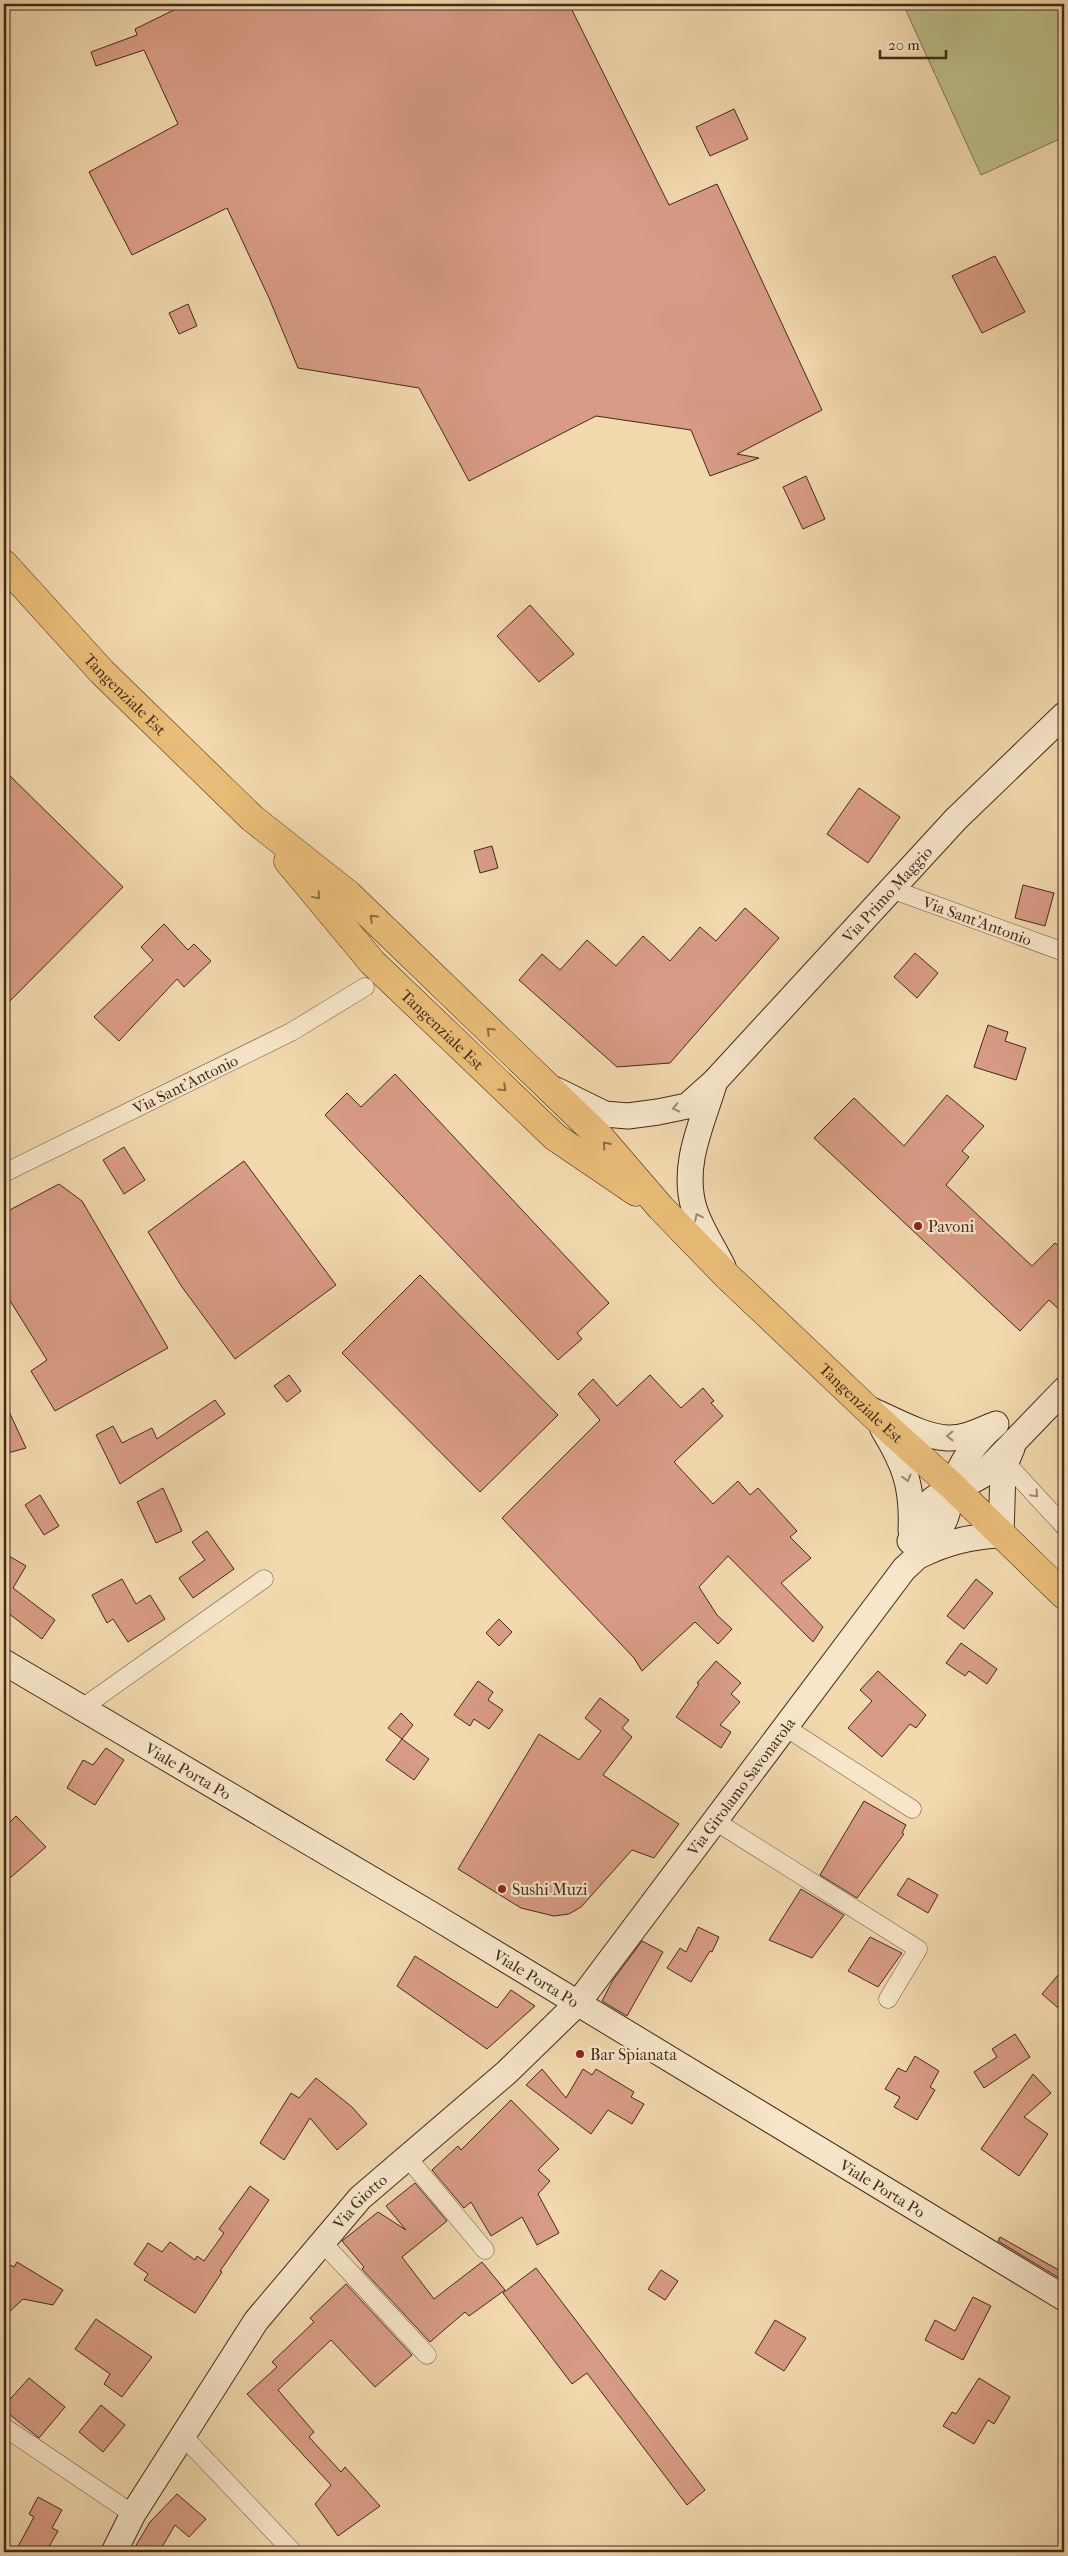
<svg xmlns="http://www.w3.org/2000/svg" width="1068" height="2556" viewBox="0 0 1068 2556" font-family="'IM FELL French Canon',serif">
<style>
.green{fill:#bcbf89;stroke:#7f7452}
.building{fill:#d89c86;stroke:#42291b}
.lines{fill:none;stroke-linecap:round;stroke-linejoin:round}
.street-casing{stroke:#6e5540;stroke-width:19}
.secondary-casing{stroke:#42291b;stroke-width:27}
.primary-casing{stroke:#42291b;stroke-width:29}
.street{stroke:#f7e6ca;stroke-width:18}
.secondary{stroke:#f7e6ca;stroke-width:25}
.primary{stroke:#e9bc77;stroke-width:28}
.oneway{stroke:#8d6b44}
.oneway2{stroke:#9c8872}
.poi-dot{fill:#8f2418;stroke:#f7e6ca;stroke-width:2}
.labels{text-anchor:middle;stroke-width:4.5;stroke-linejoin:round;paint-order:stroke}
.street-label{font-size:16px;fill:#42291b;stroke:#f7e6ca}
.poi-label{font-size:16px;fill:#42291b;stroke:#f7e6ca;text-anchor:start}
</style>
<rect width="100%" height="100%" fill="#f2d9ae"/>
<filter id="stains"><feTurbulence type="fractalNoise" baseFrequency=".004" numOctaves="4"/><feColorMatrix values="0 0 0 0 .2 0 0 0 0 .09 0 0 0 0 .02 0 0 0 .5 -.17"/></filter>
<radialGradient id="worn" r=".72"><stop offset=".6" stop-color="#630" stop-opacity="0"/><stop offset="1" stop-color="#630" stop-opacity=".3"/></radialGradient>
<path class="green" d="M 903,4 L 1064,4 L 1064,137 L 981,175 Z"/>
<g class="building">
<path d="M 186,4 L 569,4 L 669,205 L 717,184 L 822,410 L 737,454 L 759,458 L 710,476 L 691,430 L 596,416 L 469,481 L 419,388 L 298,368 L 269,298 L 227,208 L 132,255 L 89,172 L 178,124 L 144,50 L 96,66 L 91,52 L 137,35 L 135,29 Z"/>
<path d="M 734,109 L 748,139 L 710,156 L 696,127 Z"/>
<path d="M 995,256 L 1025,312 L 982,333 L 952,276 Z"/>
<path d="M 188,304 L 197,326 L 179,334 L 169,313 Z"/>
<path d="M 806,476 L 825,519 L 803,529 L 783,487 Z"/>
<path d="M 530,605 L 574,654 L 539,682 L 497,636 Z"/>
<path d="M 4,770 L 123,887 L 4,1007 Z"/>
<path d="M 859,788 L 900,817 L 868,863 L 827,834 Z"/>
<path d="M 492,846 L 498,868 L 480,873 L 474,851 Z"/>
<path d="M 1023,885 L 1054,893 L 1045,926 L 1015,918 Z"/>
<path d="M 745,908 L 779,938 L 670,1063 L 617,1067 L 519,980 L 542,954 L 560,970 L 587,940 L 616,966 L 643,936 L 670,961 L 700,927 L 716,941 Z"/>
<path d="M 164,924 L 188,950 L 194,944 L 211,961 L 184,987 L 177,979 L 119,1041 L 94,1017 L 153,960 L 141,947 Z"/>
<path d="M 915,953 L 938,973 L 917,998 L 894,977 Z"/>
<path d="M 988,1025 L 1008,1032 L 1005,1041 L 1026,1048 L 1016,1080 L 974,1067 Z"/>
<path d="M 395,1074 L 609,1303 L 577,1333 L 582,1339 L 558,1360 L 325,1115 L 347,1093 L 361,1107 Z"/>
<path d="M 947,1095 L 984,1126 L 962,1151 L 969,1157 L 946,1185 L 1032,1266 L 1055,1243 L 1064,1250 L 1064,1314 L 1049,1300 L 1020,1331 L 814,1138 L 854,1098 L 904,1146 Z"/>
<path d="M 124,1147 L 145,1180 L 124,1194 L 103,1160 Z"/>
<path d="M 244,1161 L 336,1285 L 235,1359 L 182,1287 L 148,1232 Z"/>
<path d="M 59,1184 L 82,1201 L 168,1348 L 55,1411 L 31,1371 L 47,1360 L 4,1291 L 4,1213 Z"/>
<path d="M 420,1275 L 558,1415 L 480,1492 L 342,1353 Z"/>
<path d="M 289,1375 L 301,1391 L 287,1402 L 274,1386 Z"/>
<path d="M 650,1375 L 681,1408 L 703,1388 L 714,1401 L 711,1403 L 723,1416 L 674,1462 L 713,1504 L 738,1481 L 750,1495 L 758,1488 L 797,1531 L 790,1537 L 811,1558 L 781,1583 L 823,1627 L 813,1642 L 728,1556 L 699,1587 L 717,1615 L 732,1629 L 718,1644 L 695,1622 L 642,1671 L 634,1658 L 502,1518 L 600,1420 L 578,1394 L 593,1379 L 617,1406 Z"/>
<path d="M 215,1400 L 225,1414 L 120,1484 L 96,1435 L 113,1426 L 122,1443 L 152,1428 L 157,1439 Z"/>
<path d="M 4,1401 L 26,1448 L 4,1454 Z"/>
<path d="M 163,1488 L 182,1531 L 156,1543 L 137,1502 Z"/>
<path d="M 40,1495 L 59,1526 L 44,1535 L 25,1505 Z"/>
<path d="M 207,1531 L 234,1569 L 193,1598 L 179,1578 L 205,1560 L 192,1542 Z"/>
<path d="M 4,1553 L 26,1566 L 13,1588 L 55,1620 L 42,1639 L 4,1610 Z"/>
<path d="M 122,1579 L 136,1604 L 150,1595 L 165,1619 L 128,1642 L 113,1619 L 107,1623 L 92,1595 Z"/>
<path d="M 976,1579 L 993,1593 L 964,1629 L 947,1616 Z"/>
<path d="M 499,1619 L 512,1632 L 499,1646 L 486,1633 Z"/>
<path d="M 961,1643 L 997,1669 L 987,1684 L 969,1671 L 965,1676 L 946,1663 Z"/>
<path d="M 716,1661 L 741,1683 L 731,1694 L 740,1702 L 720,1725 L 731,1732 L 721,1748 L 676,1717 L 699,1684 L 697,1683 Z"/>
<path d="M 878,1671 L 926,1715 L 916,1728 L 910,1724 L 882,1757 L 848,1728 L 872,1701 L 860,1690 Z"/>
<path d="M 478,1681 L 493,1692 L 488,1700 L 503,1710 L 489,1729 L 474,1719 L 470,1726 L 454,1715 Z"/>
<path d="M 600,1698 L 629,1720 L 622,1728 L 632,1737 L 603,1775 L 679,1824 L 654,1858 L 632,1850 L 581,1907 L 569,1914 L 554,1916 L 521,1908 L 458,1869 L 539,1734 L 579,1760 L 601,1731 L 585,1718 Z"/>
<path d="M 401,1713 L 413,1725 L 402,1739 L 388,1728 Z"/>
<path d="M 402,1739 L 429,1759 L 414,1780 L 386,1760 Z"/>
<path d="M 106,1748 L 124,1760 L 95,1805 L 67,1788 L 83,1760 L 93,1765 Z"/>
<path d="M 864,1801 L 906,1825 L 902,1833 L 904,1834 L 857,1898 L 820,1875 Z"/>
<path d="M 16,1816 L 46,1847 L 4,1883 L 4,1828 Z"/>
<path d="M 908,1878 L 938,1895 L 928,1913 L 897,1895 Z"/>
<path d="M 801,1889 L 844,1915 L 812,1958 L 769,1940 Z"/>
<path d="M 698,1927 L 719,1937 L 712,1952 L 710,1951 L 691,1982 L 667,1968 L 680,1948 L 686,1952 Z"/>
<path d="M 870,1937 L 902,1953 L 878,1987 L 848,1971 Z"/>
<path d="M 642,1941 L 663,1952 L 627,2016 L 602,2001 L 613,1980 Z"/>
<path d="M 415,1956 L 497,2008 L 511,1990 L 535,2006 L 487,2049 L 397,1986 Z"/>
<path d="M 1064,1968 L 1064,2013 L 1042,1994 Z"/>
<path d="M 1015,2034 L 1030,2057 L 984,2088 L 974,2072 L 997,2057 L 992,2049 Z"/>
<path d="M 915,2056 L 939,2071 L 930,2087 L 935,2090 L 917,2120 L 894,2107 L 900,2097 L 885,2089 L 898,2068 L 906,2072 Z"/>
<path d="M 542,2069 L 566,2098 L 583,2069 L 592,2075 L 596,2069 L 634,2092 L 631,2097 L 644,2104 L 632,2124 L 608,2110 L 591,2134 L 526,2085 Z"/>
<path d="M 1033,2074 L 1051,2093 L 1024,2117 L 1048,2134 L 1019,2176 L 981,2149 Z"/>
<path d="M 316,2078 L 352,2107 L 367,2124 L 337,2150 L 310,2118 L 284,2160 L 260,2143 L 291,2093 L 299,2098 Z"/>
<path d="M 511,2100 L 559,2149 L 538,2170 L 550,2181 L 538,2194 L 559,2233 L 537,2245 L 522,2217 L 491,2236 L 471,2202 L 464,2208 L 432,2170 L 458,2146 L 461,2150 Z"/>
<path d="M 415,2183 L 447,2221 L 402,2257 L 434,2299 L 482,2262 L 505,2290 L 469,2316 L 465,2312 L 430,2342 L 362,2269 L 364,2267 L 342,2241 L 378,2212 L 406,2230 L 386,2206 Z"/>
<path d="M 250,2186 L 269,2200 L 220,2271 L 222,2272 L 195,2313 L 144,2280 L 148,2274 L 134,2264 L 148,2243 L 162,2252 L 170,2242 L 195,2260 L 197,2256 L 204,2261 L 224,2233 L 219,2229 Z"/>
<path d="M 1000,2237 L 1064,2273 L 1064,2281 L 998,2241 Z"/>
<path d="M 4,2262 L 14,2267 L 17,2262 L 63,2290 L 53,2305 L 23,2299 L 4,2317 Z"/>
<path d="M 536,2268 L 705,2490 L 687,2505 L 587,2373 L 572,2384 L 503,2293 Z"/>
<path d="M 661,2270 L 678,2281 L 665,2300 L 648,2289 Z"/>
<path d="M 346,2284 L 412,2355 L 375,2387 L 331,2340 L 278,2390 L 314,2432 L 309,2437 L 341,2472 L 345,2467 L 380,2506 L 338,2536 L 315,2504 L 331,2485 L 247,2394 L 277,2367 L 272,2362 L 314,2322 L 310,2318 Z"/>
<path d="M 973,2297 L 991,2306 L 963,2360 L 925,2340 L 935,2320 L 955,2331 Z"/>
<path d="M 96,2319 L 152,2357 L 122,2397 L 104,2384 L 110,2374 L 75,2349 Z"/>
<path d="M 775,2320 L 806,2338 L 784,2371 L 755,2353 Z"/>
<path d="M 29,2378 L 65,2407 L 39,2438 L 4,2410 L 4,2406 Z"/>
<path d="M 979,2378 L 1010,2397 L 994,2424 L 988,2420 L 974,2444 L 943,2426 L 952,2412 L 956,2414 Z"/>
<path d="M 101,2405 L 125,2425 L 103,2452 L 79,2432 Z"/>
<path d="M 177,2494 L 206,2519 L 189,2537 L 175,2525 L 159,2552 L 132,2552 L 150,2522 Z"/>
<path d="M 38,2497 L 62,2510 L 52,2528 L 58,2531 L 46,2552 L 15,2552 L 34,2517 L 29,2514 Z"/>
</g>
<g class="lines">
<g class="street-casing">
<g id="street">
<path id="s1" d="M 891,889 L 1064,952"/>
<path id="s2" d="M 4,1173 L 291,1032 L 365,987"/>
<path d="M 1006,1463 L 1064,1526"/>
<path d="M 82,1708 L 264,1579"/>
<path d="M 785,1727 L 912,1809"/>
<path d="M 715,1821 L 918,1949 L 888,1999"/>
<path d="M 407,2157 L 485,2250"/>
<path d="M 322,2242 L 427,2355"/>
<path d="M 4,2427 L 133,2514"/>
<path d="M 182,2435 L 293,2552"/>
</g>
</g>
<g class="secondary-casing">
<g id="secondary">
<path d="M 715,1081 C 703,1122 681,1164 694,1208 C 700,1228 714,1248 723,1267"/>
<path id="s3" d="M 556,1090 L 605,1114 L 628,1116 L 658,1112 L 687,1106 L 715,1081 L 956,819 L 1064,715"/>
<path d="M 871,1410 C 892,1419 924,1437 947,1438 C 962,1439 977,1432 991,1426"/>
<path d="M 883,1429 C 905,1465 913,1487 911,1530"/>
<path d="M 910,1541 L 921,1511 L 932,1500 L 952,1486 L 967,1484 L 981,1476 L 1064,1390"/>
<path d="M 921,1555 C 947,1542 973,1536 1001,1535 L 1003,1470 L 1012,1448"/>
<path id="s4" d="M 4,1662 L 429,1913 L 1064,2298"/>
<path id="s5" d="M 114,2552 L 133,2514 L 256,2321 L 360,2198 L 506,2073 L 578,2003 L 904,1569 C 920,1555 936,1539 945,1519 C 950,1508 949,1497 953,1486 C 961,1460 976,1441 996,1424"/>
</g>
</g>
<g class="primary-casing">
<g id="primary">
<path id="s6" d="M 4,564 L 102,672 L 252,818 L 348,894 L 600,1137 L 661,1208 L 728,1277 L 878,1419 L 952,1486 L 1064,1595"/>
<path id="s7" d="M 288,861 L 372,962 L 555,1137 L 636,1192"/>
</g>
</g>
<use href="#street" class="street"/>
<use href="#secondary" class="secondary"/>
<use href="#primary" class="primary"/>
</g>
<defs><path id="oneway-chevron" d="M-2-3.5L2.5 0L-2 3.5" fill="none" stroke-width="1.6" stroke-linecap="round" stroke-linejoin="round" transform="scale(1.25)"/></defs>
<g class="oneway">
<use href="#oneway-chevron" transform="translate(317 896) rotate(50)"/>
<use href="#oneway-chevron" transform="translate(373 918) rotate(-136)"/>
<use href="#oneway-chevron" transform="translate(490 1031) rotate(-136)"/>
<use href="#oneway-chevron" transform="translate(503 1088) rotate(44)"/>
<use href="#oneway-chevron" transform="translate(606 1145) rotate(-131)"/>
</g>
<g class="oneway2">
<use href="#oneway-chevron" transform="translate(676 1108) rotate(167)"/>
<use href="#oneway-chevron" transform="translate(698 1217) rotate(-116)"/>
<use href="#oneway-chevron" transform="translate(950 1436) rotate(179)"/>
<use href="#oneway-chevron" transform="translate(907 1478) rotate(75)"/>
<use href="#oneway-chevron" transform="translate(1035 1494) rotate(47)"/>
</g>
<g class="poi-dot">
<circle cx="918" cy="1226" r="5"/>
<circle cx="502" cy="1889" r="5"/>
<circle cx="580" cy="2054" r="5"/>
</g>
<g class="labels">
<g class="street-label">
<text dy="6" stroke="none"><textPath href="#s6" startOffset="178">Tangenziale Est</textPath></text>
<text dy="6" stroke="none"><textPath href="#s3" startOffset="429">Via Primo Maggio</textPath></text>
<text dy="6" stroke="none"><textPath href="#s1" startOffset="92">Via Sant'Antonio</textPath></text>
<text dy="6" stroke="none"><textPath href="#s7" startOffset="229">Tangenziale Est</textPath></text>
<text dy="6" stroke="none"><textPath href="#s2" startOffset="202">Via Sant'Antonio</textPath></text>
<text dy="6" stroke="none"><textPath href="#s6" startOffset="1201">Tangenziale Est</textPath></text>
<text dy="6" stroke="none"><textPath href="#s4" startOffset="214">Viale Porta Po</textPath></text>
<text dy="6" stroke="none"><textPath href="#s5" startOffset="996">Via Girolamo Savonarola</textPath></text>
<text dy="6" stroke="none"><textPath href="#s4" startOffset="619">Viale Porta Po</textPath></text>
<text dy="6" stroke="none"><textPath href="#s4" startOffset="1024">Viale Porta Po</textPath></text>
<text dy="6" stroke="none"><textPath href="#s5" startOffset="430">Via Giotto</textPath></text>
</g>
<g class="poi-label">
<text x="928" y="1232">Pavoni</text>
<text x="512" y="1895">Sushi Muzi</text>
<text x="590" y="2060">Bar Spianata</text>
</g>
</g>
<rect width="1068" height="2556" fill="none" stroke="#f2d9ae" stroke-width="20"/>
<rect x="5" y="5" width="1058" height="2546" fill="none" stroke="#42291b" stroke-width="2.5"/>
<rect x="10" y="10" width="1048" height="2536" fill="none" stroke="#42291b"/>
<path d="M880 50v8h66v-8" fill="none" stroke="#42291b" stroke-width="2.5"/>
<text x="888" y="50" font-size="15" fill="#42291b" stroke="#f7e6ca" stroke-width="4" paint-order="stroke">20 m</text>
<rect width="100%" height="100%" filter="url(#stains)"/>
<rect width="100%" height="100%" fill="url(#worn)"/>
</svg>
